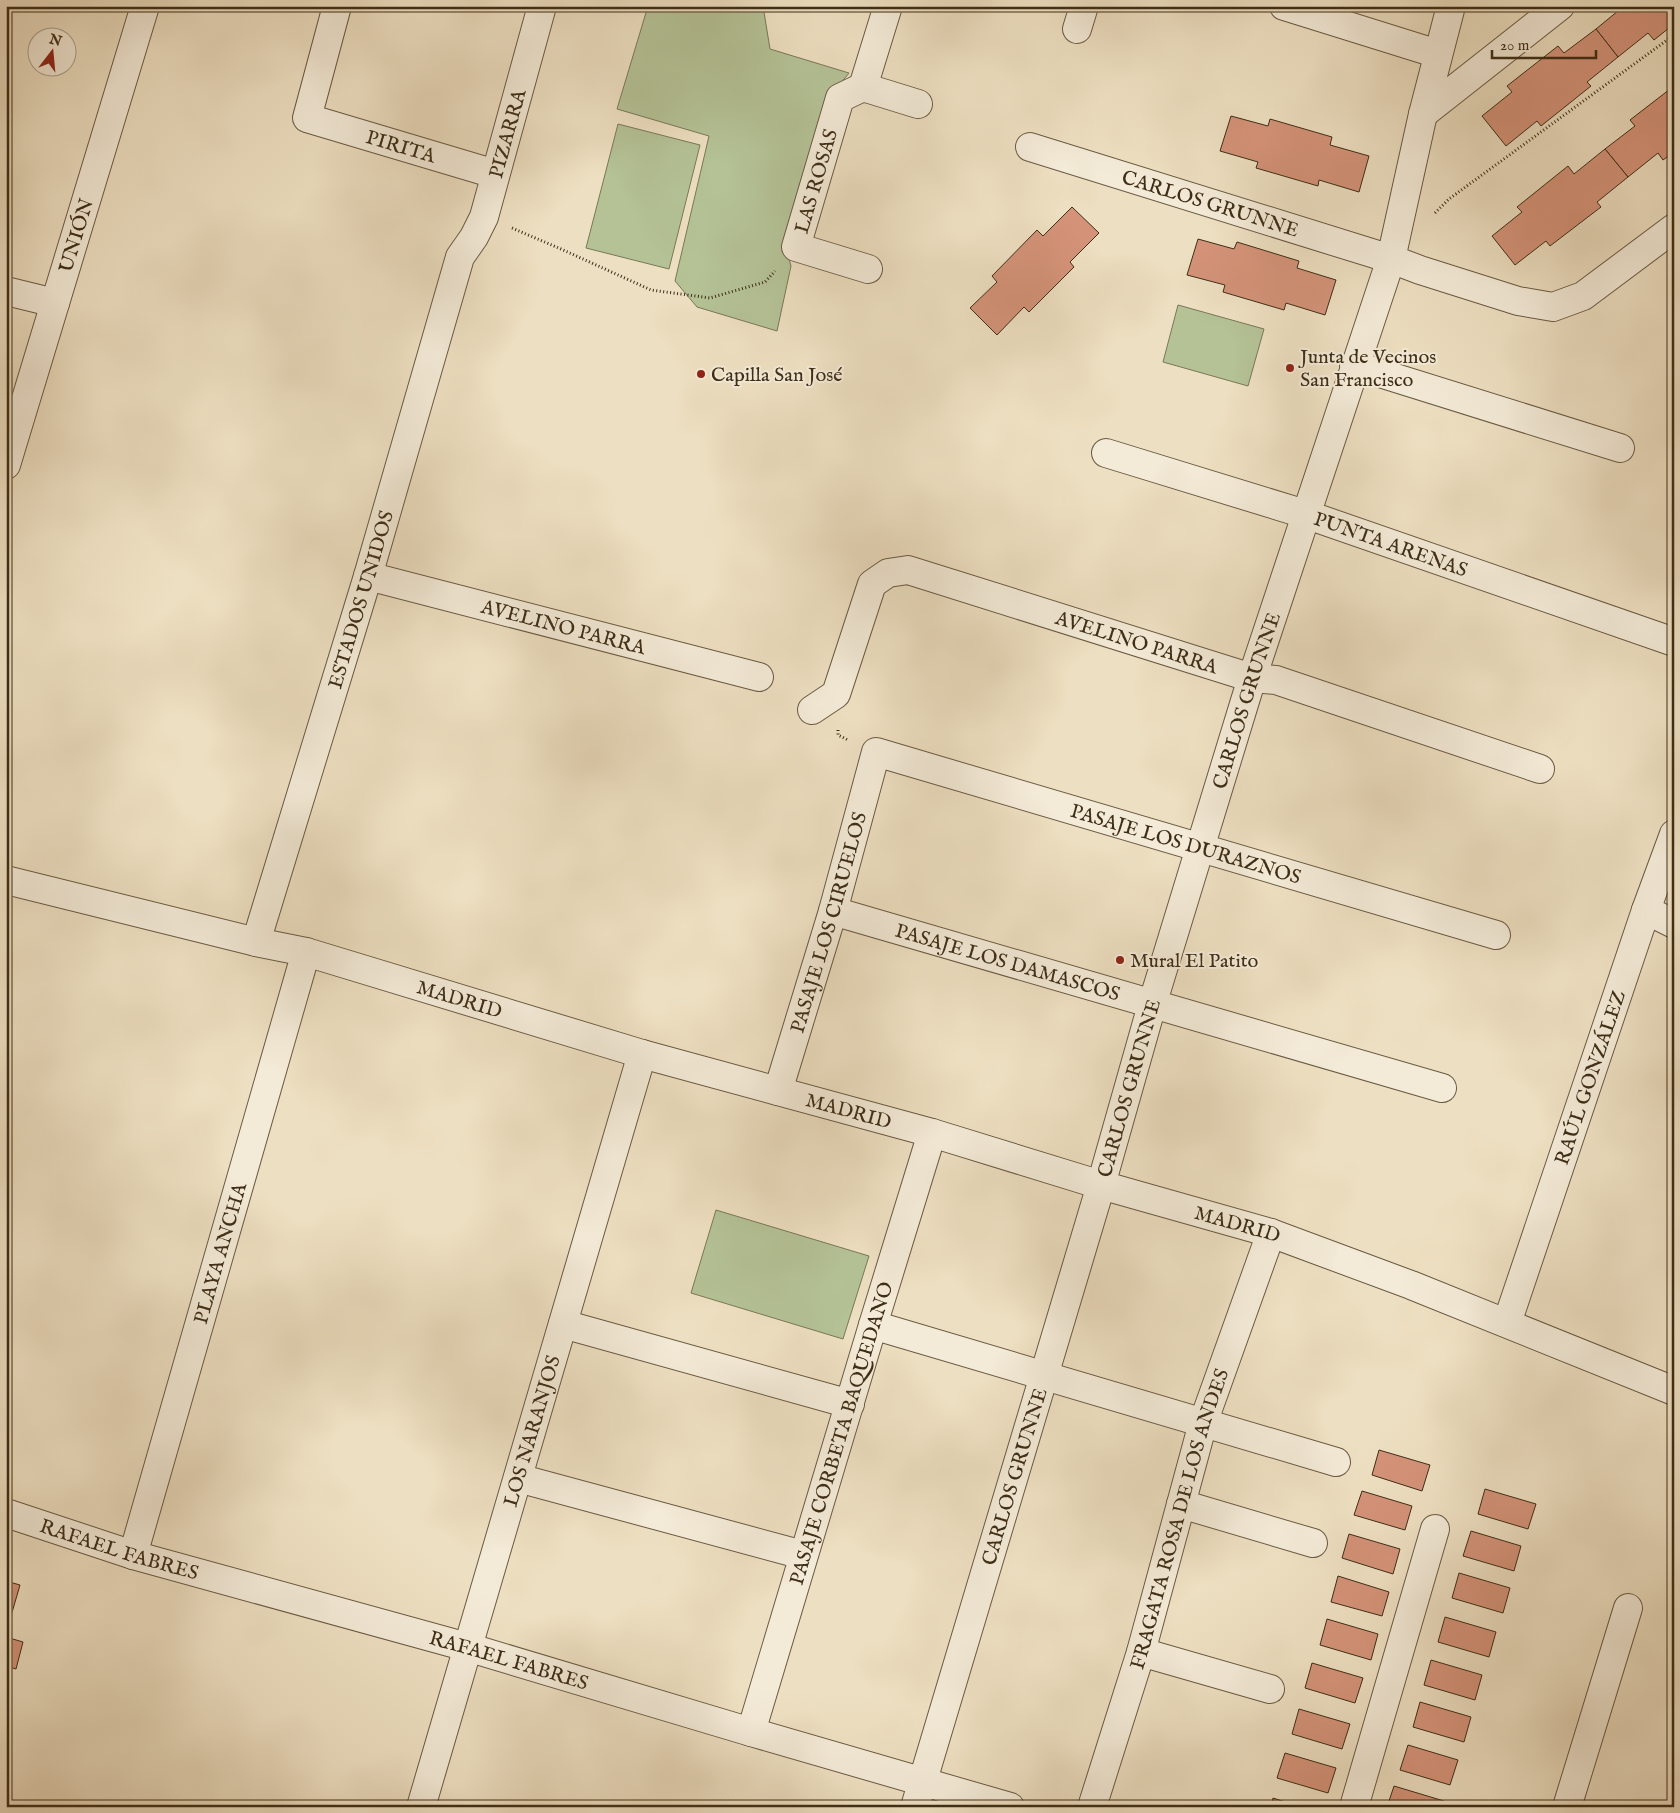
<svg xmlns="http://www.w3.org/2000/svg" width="1680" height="1813" viewBox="0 0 1680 1813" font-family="'IM FELL English',serif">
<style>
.green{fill:#b4c296;stroke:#797856}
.building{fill:#d49379;stroke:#3e2e17}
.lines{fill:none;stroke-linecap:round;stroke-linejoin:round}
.minor-casing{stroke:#6a5a42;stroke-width:30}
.tertiary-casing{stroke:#6a5a42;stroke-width:30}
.path{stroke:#3e2e17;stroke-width:3;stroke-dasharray:1 2.5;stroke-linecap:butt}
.minor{stroke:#f3ead7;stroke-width:28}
.tertiary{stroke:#f3ead7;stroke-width:28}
.poi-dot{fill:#8f2418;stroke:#f3ead7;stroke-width:2}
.labels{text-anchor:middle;stroke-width:4;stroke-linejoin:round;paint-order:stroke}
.street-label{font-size:20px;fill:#3e2e17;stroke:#f3ead7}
.poi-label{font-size:20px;fill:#3e2e17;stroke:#f3ead7;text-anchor:start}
</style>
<rect width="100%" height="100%" fill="#eddfc1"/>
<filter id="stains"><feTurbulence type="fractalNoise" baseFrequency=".004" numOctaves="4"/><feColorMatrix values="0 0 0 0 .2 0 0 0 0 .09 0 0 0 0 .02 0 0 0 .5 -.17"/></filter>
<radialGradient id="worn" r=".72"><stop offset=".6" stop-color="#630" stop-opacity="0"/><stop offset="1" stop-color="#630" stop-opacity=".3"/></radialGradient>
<g class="green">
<path d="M 648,6 L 763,6 L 770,49 L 849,73 L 828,99 L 784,241 L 791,266 L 777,331 L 697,307 L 675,281 L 709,136 L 617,109 Z"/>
<path d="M 618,124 L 700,145 L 669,269 L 586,248 Z"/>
<path d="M 1178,305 L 1264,329 L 1248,386 L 1163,362 Z"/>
<path d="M 716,1210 L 869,1256 L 843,1339 L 691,1293 Z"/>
</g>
<g class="building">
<path d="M 1624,6 L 1674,6 L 1674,24 L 1654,40 L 1648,33 L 1618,57 L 1596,29 Z"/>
<path d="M 1596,29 L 1618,57 L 1587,82 L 1591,86 L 1541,126 L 1537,121 L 1506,146 L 1482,116 L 1512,92 L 1507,86 L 1558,46 L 1564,53 Z"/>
<path d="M 1674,86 L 1674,152 L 1663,160 L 1658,153 L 1628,177 L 1605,149 L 1635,126 L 1630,120 Z"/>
<path d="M 1231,116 L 1268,126 L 1270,119 L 1332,137 L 1330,145 L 1369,156 L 1359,192 L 1319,180 L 1318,186 L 1256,168 L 1258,162 L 1220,151 Z"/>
<path d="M 1605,149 L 1628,177 L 1597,202 L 1601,207 L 1550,246 L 1546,241 L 1515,265 L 1492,236 L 1522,212 L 1517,207 L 1568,166 L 1574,174 Z"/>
<path d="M 1072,207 L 1099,233 L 1070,262 L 1074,267 L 1029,312 L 1024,307 L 997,335 L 970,308 L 997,282 L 992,276 L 1037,230 L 1043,236 Z"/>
<path d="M 1198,239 L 1234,249 L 1237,242 L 1299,261 L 1297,268 L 1336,280 L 1325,315 L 1286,303 L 1284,310 L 1223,292 L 1225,285 L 1187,275 Z"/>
<path d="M 1379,1450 L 1430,1465 L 1422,1491 L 1372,1475 Z"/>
<path d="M 1485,1489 L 1536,1504 L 1528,1529 L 1478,1514 Z"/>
<path d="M 1362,1491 L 1412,1506 L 1405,1530 L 1354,1515 Z"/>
<path d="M 1471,1531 L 1521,1546 L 1514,1571 L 1463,1556 Z"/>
<path d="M 1349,1534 L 1400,1549 L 1393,1574 L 1342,1558 Z"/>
<path d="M 1459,1573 L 1510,1588 L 1503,1613 L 1452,1598 Z"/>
<path d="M 1338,1576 L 1389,1592 L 1382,1616 L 1331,1602 Z"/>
<path d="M 6,1581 L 20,1585 L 6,1633 Z"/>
<path d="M 1445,1617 L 1496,1632 L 1489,1657 L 1438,1642 Z"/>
<path d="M 1327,1619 L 1378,1634 L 1371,1660 L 1320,1645 Z"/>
<path d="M 6,1637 L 23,1642 L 16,1669 L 6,1666 Z"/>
<path d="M 1431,1660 L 1482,1675 L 1475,1700 L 1424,1685 Z"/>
<path d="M 1312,1663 L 1363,1678 L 1355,1703 L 1305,1688 Z"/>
<path d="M 1420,1702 L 1471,1717 L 1464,1742 L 1413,1727 Z"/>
<path d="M 1299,1709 L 1350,1724 L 1342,1749 L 1292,1734 Z"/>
<path d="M 1408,1745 L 1458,1760 L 1450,1785 L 1400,1770 Z"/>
<path d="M 1285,1753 L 1336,1768 L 1328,1793 L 1277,1778 Z"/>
<path d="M 1394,1786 L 1444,1801 L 1443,1807 L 1387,1807 Z"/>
<path d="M 1273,1798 L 1301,1807 L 1271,1807 Z"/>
</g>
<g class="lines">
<g class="minor-casing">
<g id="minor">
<path id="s1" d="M 337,6 L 307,118 L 495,174"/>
<path d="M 1284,6 L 1438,54"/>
<path d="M 1077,29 L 1084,6"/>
<path d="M 863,87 L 888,6"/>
<path d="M 1423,114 L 1560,6"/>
<path id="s2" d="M 1030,147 L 1391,259 L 1420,270 L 1518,301 L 1553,307 L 1583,296 L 1674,228"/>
<path id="s3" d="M 868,269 L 796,247 L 840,98 L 863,87 L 918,104"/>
<path d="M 6,291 L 55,303"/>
<path d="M 1354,365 L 1620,448"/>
<path id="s4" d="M 1106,453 L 1305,514 L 1674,642"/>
<path id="s5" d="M 6,465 L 145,6"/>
<path id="s6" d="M 368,576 L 759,677"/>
<path id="s7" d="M 812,710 L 836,694 L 872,584 L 888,573 L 908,570 L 1252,678 L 1276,680 L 1540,769"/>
<path d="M 1646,910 L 1674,924"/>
<path id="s8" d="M 833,911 L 1442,1088"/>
<path id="s9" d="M 256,942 L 368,576 L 460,257 L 474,237 L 484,217 L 542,6"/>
<path id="s10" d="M 778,1091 L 833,911 L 876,752 L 1496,935"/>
<path id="s11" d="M 1507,1323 L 1646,910 L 1674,834"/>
<path d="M 563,1324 L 850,1404"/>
<path d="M 873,1325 L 1336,1462"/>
<path d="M 518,1478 L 803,1555"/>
<path d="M 1181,1504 L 1313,1543"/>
<path id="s12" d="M 6,1513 L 133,1555 L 467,1647 L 751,1732 L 1010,1807"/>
<path id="s13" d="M 133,1555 L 306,952"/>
<path d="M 1141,1652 L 1270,1689"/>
<path id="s14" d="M 751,1732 L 873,1325 L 932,1133"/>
<path id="s15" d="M 915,1807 L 1101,1185 L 1152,1005 L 1252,678 L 1391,259 L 1423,114 L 1451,6"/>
<path id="s16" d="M 1092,1807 L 1141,1652 L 1203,1423 L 1271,1233"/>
<path d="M 1354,1807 L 1435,1529"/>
<path d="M 1567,1807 L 1628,1608"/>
</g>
</g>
<g class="tertiary-casing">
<g id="tertiary">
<path id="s17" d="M 6,880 L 256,942 L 306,952 L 642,1054 L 932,1133 L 1101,1185 L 1271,1233 L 1411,1285 L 1674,1391"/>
<path id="s18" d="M 421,1807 L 642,1054"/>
</g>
</g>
<g class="path">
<path d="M 1435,213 L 1449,199 L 1674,35"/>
<path d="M 512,228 L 561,249 L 651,290 L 710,298 L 765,282 L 775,271"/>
<path d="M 838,730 L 838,735 L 848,740"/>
</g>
<use href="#minor" class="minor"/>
<use href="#tertiary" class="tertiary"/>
</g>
<g class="poi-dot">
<circle cx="1290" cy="368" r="5"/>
<circle cx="701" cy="374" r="5"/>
<circle cx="1120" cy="960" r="5"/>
</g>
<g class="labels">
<g class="street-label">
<text dy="7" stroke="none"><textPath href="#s9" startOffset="848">PIZARRA</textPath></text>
<text dy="7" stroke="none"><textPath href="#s1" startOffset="214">PIRITA</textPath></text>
<text dy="7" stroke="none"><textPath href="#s3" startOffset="144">LAS ROSAS</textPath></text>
<text dy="7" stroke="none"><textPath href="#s2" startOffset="189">CARLOS GRUNNE</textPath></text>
<text dy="7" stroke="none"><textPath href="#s5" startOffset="240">UNIÓN</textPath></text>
<text dy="7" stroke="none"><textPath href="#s4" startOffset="299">PUNTA ARENAS</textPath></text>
<text dy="7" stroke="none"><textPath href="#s9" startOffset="358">ESTADOS UNIDOS</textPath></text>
<text dy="7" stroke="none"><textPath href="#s6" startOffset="202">AVELINO PARRA</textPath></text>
<text dy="7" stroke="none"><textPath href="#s7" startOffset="424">AVELINO PARRA</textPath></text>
<text dy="7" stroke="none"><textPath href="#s15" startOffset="1155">CARLOS GRUNNE</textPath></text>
<text dy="7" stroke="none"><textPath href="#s10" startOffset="676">PASAJE LOS DURAZNOS</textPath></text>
<text dy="7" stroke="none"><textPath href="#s10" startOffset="176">PASAJE LOS CIRUELOS</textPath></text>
<text dy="7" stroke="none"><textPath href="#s8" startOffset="182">PASAJE LOS DAMASCOS</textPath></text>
<text dy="7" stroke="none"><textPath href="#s17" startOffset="469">MADRID</textPath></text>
<text dy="7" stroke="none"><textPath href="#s11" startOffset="259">RAÚL GONZÁLEZ</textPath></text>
<text dy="7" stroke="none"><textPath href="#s15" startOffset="750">CARLOS GRUNNE</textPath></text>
<text dy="7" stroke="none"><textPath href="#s17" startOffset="874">MADRID</textPath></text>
<text dy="7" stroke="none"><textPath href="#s17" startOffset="1279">MADRID</textPath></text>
<text dy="7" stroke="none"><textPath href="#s13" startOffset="314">PLAYA ANCHA</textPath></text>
<text dy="7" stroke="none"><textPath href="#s18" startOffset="392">LOS NARANJOS</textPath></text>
<text dy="7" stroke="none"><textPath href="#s14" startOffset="312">PASAJE CORBETA BAQUEDANO</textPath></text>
<text dy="7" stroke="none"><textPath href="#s15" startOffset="345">CARLOS GRUNNE</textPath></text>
<text dy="7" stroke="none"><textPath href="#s16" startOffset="301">FRAGATA ROSA DE LOS ANDES</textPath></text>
<text dy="7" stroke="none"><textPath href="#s12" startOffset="119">RAFAEL FABRES</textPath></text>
<text dy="7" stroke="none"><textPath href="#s12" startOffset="524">RAFAEL FABRES</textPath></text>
</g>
<g class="poi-label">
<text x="1300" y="363">Junta de Vecinos<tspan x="1300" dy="23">San Francisco</tspan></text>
<text x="711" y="381">Capilla San José</text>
<text x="1130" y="967">Mural El Patito</text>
</g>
</g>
<rect width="1680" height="1813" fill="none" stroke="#eddfc1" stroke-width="25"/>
<rect x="8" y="8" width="1665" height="1798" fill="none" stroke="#3e2e17" stroke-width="2.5"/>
<rect x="12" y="12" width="1655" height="1788" fill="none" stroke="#3e2e17"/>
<g transform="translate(52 52) rotate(16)"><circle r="24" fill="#f3ead7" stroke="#ab9f8a"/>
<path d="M0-4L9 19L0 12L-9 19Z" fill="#8f2418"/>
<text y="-8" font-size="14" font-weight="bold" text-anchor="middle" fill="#3e2e17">N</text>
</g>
<path d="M1492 50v8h104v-8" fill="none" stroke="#3e2e17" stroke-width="2.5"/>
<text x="1500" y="50" font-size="15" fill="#3e2e17" stroke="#f3ead7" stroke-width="4" paint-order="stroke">20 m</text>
<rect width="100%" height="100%" filter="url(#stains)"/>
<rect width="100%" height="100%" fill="url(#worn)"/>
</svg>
